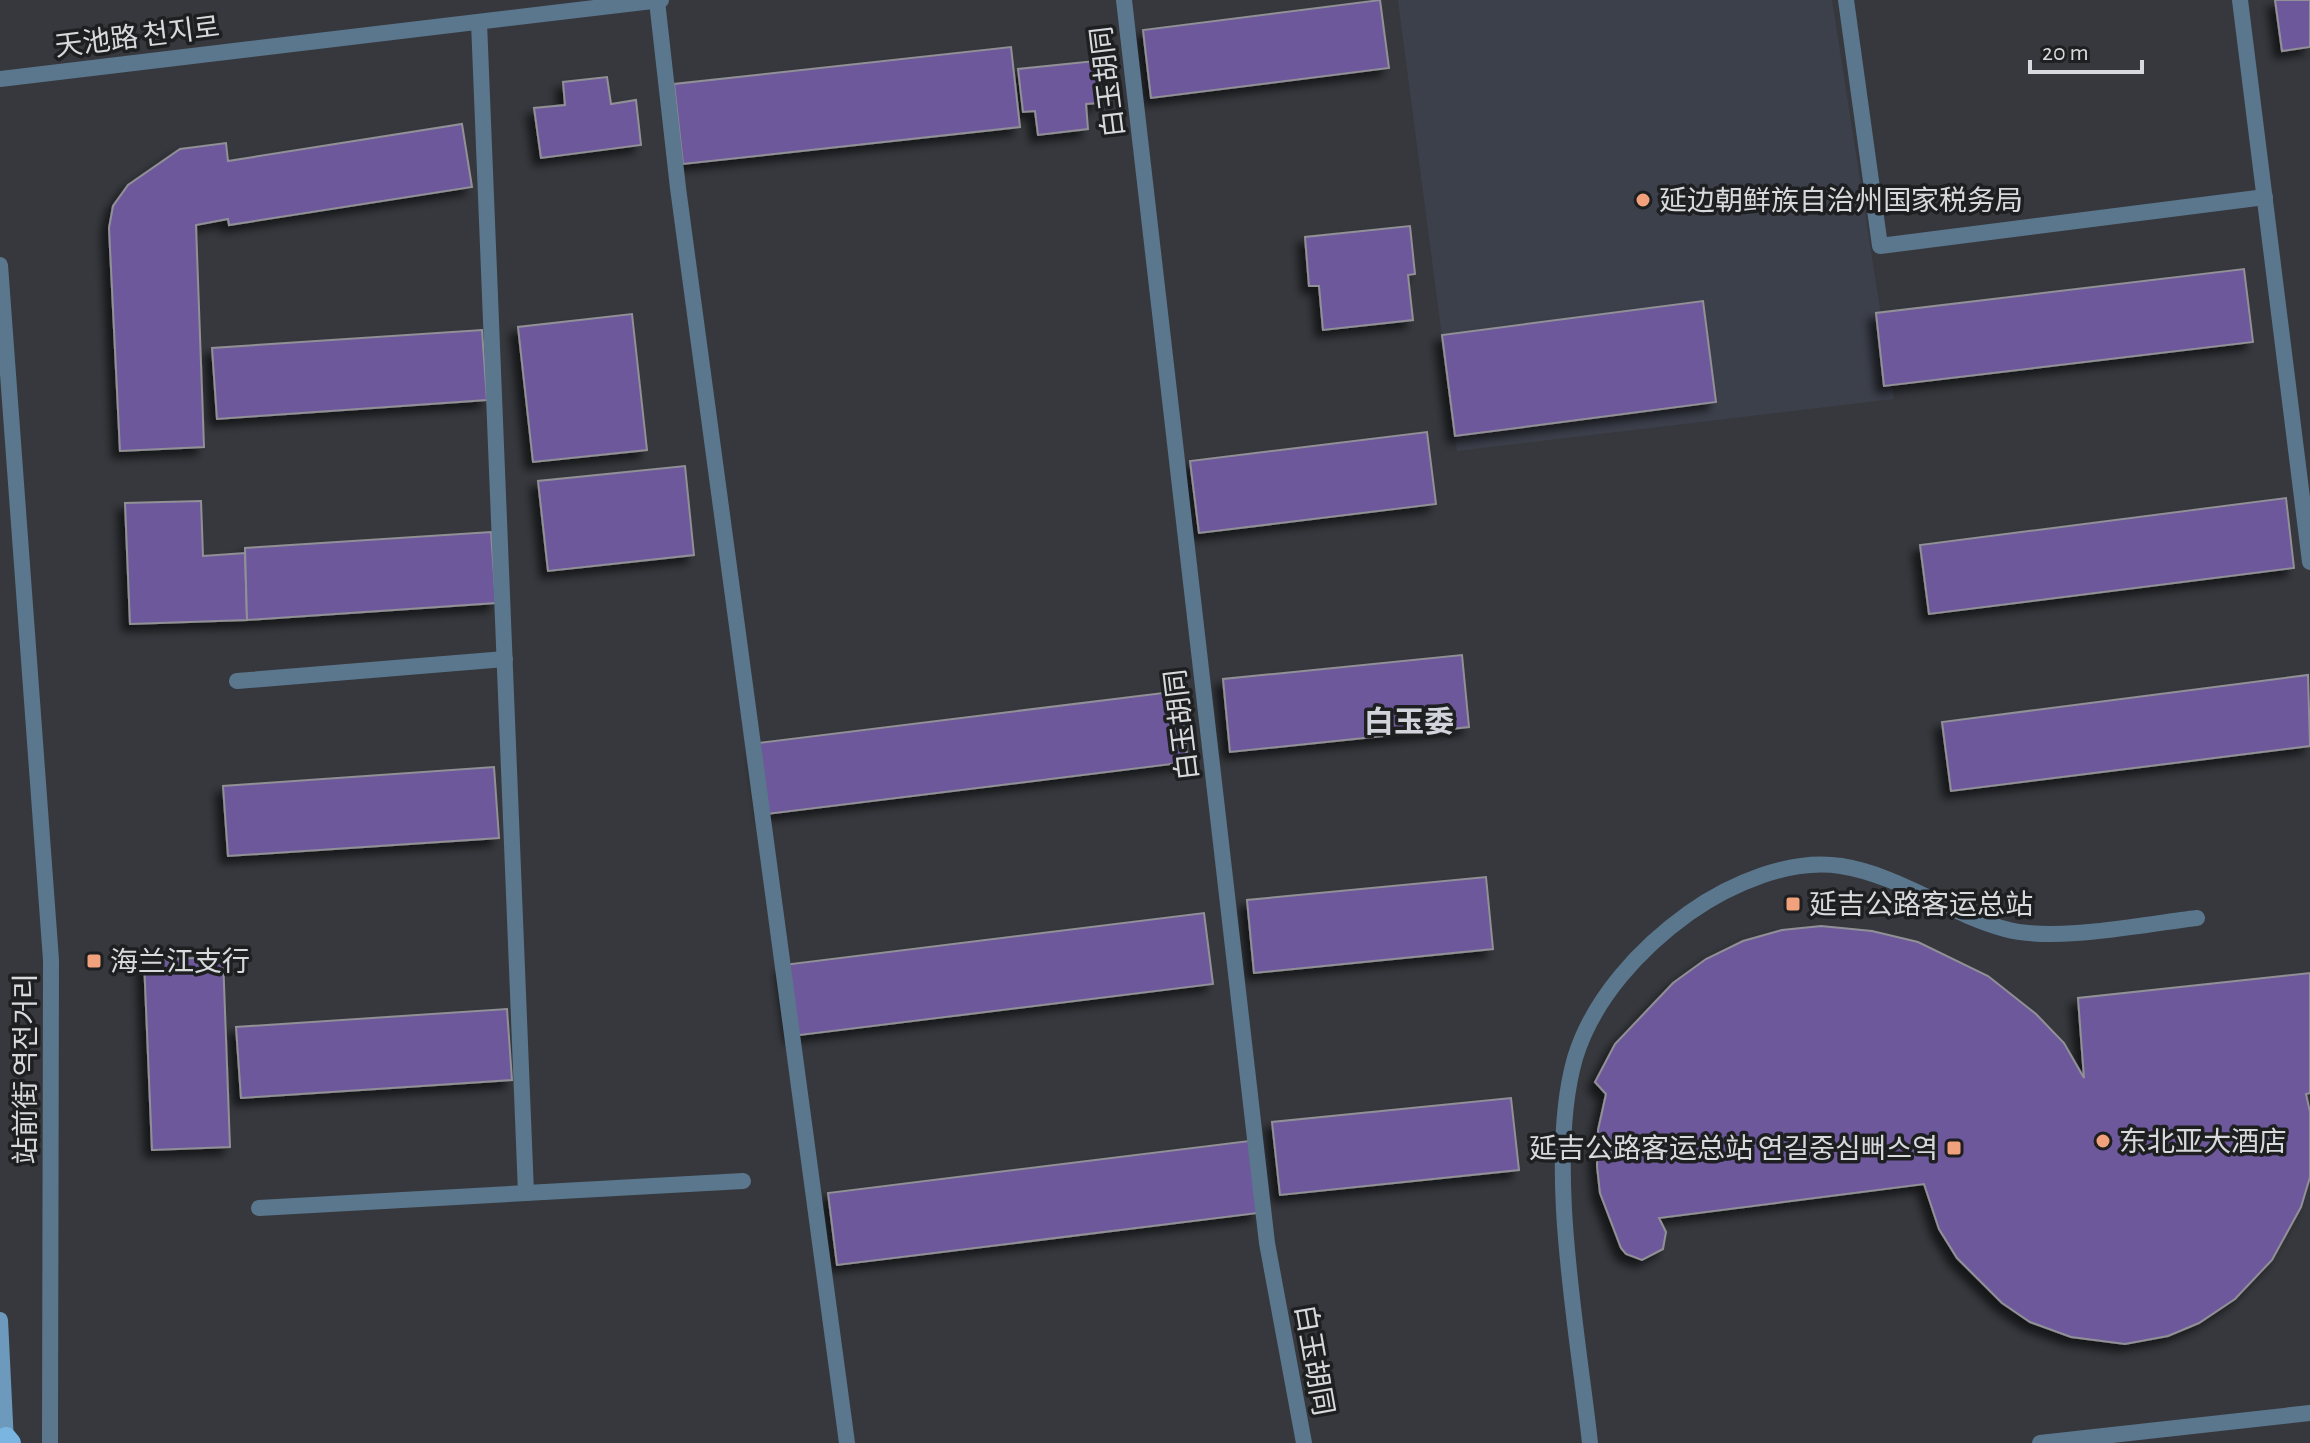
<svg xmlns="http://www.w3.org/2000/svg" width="2310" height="1443" viewBox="0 0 2310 1443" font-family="'Alegreya Sans','Noto Sans SC','Noto Sans KR',sans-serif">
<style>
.built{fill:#3c404b}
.building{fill:#6c589a;stroke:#919096;stroke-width:2;filter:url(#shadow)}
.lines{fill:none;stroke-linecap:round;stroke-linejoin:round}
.service{stroke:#5b778d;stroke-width:16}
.minor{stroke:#5b778d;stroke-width:16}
.tertiary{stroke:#5b778d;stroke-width:16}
.secondary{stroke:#6d9abc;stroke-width:16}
.primary{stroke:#7ab5e1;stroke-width:20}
.poi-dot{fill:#f1a17c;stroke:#1e1f21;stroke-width:3}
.labels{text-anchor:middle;stroke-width:7;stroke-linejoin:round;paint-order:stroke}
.street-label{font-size:28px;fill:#d7d9dc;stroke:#1e1f21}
.poi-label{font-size:28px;fill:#d7d9dc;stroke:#1e1f21;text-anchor:start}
.neighbourhood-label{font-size:30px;font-weight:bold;fill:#d1d4db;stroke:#1e1f21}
</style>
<defs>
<filter id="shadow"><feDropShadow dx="-7" dy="7" stdDeviation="4" flood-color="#0009"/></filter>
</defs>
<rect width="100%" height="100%" fill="#36383d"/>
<path class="built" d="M 1398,0 L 1832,0 L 1894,399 L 1457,451 Z"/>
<g class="building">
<path d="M 1380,0 L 1389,68 L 1151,98 L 1143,30 Z"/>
<path d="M 2275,0 L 2310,0 L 2310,47 L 2282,51 Z"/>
<path d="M 1011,47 L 1020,127 L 683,164 L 674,84 Z"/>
<path d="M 1095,61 L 1100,103 L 1086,104 L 1088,129 L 1038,135 L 1035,111 L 1023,112 L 1018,69 Z"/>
<path d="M 607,77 L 611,104 L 636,100 L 641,145 L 541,158 L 534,108 L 565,105 L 563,82 Z"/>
<path d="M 462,124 L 472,187 L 229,225 L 228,219 L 196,225 L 204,447 L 120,451 L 109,228 L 113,206 L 128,185 L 180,149 L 226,143 L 228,161 Z"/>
<path d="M 1410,226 L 1415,274 L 1408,275 L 1413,320 L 1323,330 L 1319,286 L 1309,286 L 1305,237 Z"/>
<path d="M 2244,269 L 2253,342 L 1884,386 L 1876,313 Z"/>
<path d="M 1703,301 L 1716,402 L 1455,436 L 1442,335 Z"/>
<path d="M 632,314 L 647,450 L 533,462 L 518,327 Z"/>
<path d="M 482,330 L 487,400 L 217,419 L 212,348 Z"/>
<path d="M 1427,432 L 1436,504 L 1199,533 L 1190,461 Z"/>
<path d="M 685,466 L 694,555 L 548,571 L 538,481 Z"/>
<path d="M 2286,498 L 2294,568 L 1929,614 L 1920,545 Z"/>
<path d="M 201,501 L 203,556 L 245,553 L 247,620 L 130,624 L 125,503 Z"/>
<path d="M 491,532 L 496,603 L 247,620 L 245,548 Z"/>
<path d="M 1462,655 L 1469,727 L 1230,752 L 1223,679 Z"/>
<path d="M 2308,675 L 2310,746 L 1951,791 L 1942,722 Z"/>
<path d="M 1179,691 L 1188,762 L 767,814 L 758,743 Z"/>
<path d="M 494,767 L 499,838 L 228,856 L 223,786 Z"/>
<path d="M 1486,877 L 1493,949 L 1254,973 L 1247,900 Z"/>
<path d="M 1204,913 L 1213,984 L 792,1036 L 783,965 Z"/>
<path d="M 1821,926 L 1872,931 L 1918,942 L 1988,976 L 2036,1014 L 2064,1043 L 2084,1078 L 2078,998 L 2310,973 L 2310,1093 L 2306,1094 L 2310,1112 L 2310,1177 L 2301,1207 L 2272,1260 L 2235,1299 L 2199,1323 L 2168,1336 L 2125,1344 L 2071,1337 L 2030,1322 L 2002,1303 L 1957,1258 L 1939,1229 L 1924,1184 L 1659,1218 L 1666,1232 L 1663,1249 L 1642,1260 L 1626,1254 L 1621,1248 L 1600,1193 L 1597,1166 L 1598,1130 L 1606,1094 L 1595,1082 L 1615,1044 L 1673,983 L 1706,959 L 1743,941 L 1782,930 Z"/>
<path d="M 223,957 L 230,1147 L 152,1150 L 144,960 Z"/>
<path d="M 507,1009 L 512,1080 L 241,1098 L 236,1027 Z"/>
<path d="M 1511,1098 L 1519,1170 L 1280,1195 L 1272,1122 Z"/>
<path d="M 1249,1141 L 1258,1213 L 837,1265 L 828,1193 Z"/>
</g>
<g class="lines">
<g class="service">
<path d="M 237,681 L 505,659"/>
<path d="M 259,1208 L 743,1181"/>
<path d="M 1590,1443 C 1578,1333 1545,1163 1575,1058 C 1593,999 1640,948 1689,913 C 1730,884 1790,858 1841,866 C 1899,875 1949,914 2005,929 C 2054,943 2144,924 2197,918"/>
</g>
<g class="minor">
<path d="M 1124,0 L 1267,1243 L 1304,1443"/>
<path d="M 1846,0 L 1880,246 L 2265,197"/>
<path d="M 2240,0 L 2310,562"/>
<path d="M 657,1 L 678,188 L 847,1443"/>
<path d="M 479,22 L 526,1193"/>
</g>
<g class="tertiary">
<path d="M 0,79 L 661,0"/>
<path d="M 0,265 L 51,960 L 50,1443"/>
<path d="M 2040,1443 L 2310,1413"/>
</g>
<path class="secondary" d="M 0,1320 L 6,1443"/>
<path class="primary" d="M 6,1437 L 11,1443"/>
</g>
<g class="poi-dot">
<circle cx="1643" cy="200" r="8"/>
<rect x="1785" y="896" width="16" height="16" rx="4"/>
<rect x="86" y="953" width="16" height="16" rx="4"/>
<circle cx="2103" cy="1141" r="8"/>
<rect x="1946" y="1140" width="16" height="16" rx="4"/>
</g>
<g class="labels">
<g class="street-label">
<text transform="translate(137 36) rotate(-7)" y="10">天池路 천지로</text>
<text transform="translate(1107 82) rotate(-97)" y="10">白玉胡同</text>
<text transform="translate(1181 725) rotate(-97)" y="10">白玉胡同</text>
<text transform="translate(25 1069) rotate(-90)" y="10">站前街 역전거리</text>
<text transform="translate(1315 1360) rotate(80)" y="10">白玉胡同</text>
</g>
<g class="poi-label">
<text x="1659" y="210">延边朝鲜族自治州国家税务局</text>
<text x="1809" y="914">延吉公路客运总站</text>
<text x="110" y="971">海兰江支行</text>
<text x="2119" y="1151">东北亚大酒店</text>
<text x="1938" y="1158" text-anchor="end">延吉公路客运总站 연길중심뻐스역</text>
</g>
<g class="neighbourhood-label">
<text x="1409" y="732">白玉委</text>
</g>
</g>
<path d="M2030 60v12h112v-12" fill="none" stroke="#d7d9dc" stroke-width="4"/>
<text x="2042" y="60" font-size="24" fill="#d7d9dc" stroke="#1e1f21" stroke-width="6" paint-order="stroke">20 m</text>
</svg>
